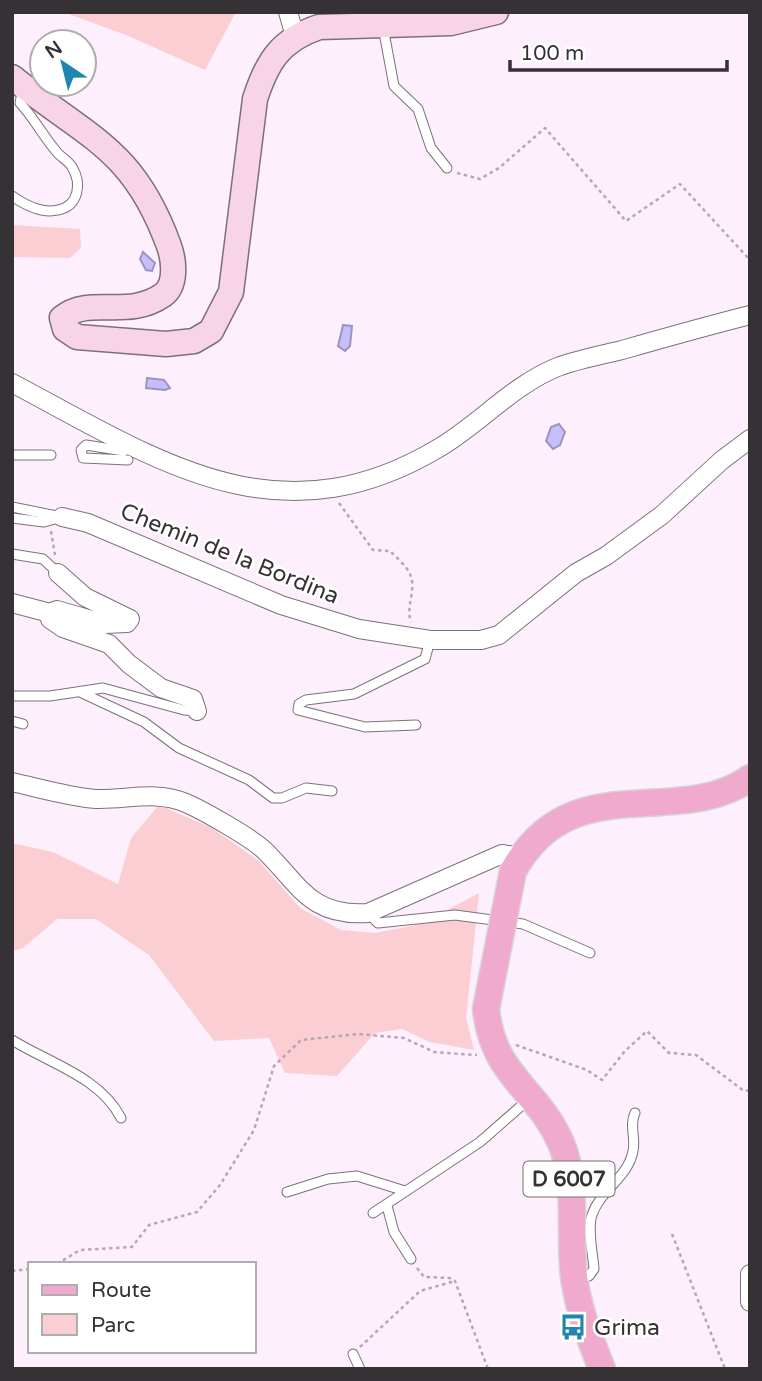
<svg xmlns="http://www.w3.org/2000/svg" width="762" height="1381" viewBox="0 0 762 1381" font-family="'Varela Round',sans-serif">
<style>
.green{fill:#fbced3}
.water{fill:#c6befa;stroke:#9b94bf;stroke-width:2}
.lines{fill:none;stroke-linecap:round;stroke-linejoin:round}
.lane-casing{stroke:#7d707b;stroke-width:11}
.street-casing{stroke:#7d707b;stroke-width:20}
.secondary-casing{stroke:#7d707b;stroke-width:27}
.primary-casing{stroke:#d7d6d7;stroke-width:29}
.path{stroke:#b4a9b3;stroke-width:2.5;stroke-dasharray:3.5 3.5;stroke-linecap:butt}
.lane{stroke:#fff;stroke-width:9}
.street{stroke:#fff;stroke-width:18}
.secondary{stroke:#f7d5e6;stroke-width:24}
.primary{stroke:#efaacd;stroke-width:26}
.primary-bridge-casing{stroke:#d7d6d7;stroke-width:29;stroke-linecap:butt}
.primary-bridge{stroke:#efaacd;stroke-width:26}
.labels{text-anchor:middle;stroke-width:5;stroke-linejoin:round;paint-order:stroke}
.shield{fill:#fff;stroke:#726f72;stroke-width:2}
.shield-label{font-size:21px;font-weight:bold;fill:#363135}
.street-label{font-size:23px;fill:#363135;stroke:#fff}
.poi-label{font-size:23px;fill:#363135;stroke:#fff;text-anchor:start}
</style>
<rect width="100%" height="100%" fill="#feeffc"/>
<g class="green">
<path d="M 63,12 L 236,12 L 205,70 L 126,35 Z"/>
<path d="M 13,225 L 80,229 L 81,248 L 70,258 L 12,257 Z"/>
<path d="M 159,805 L 212,828 L 259,861 L 300,908 L 341,930 L 375,933 L 421,924 L 479,893 L 466,1018 L 474,1050 L 430,1042 L 402,1029 L 375,1033 L 337,1076 L 285,1073 L 269,1038 L 214,1041 L 149,955 L 96,919 L 57,919 L 23,948 L 12,951 L 12,843 L 53,852 L 118,884 L 131,838 Z"/>
</g>
<g class="water">
<path d="M 143,252 L 155,263 L 152,271 L 146,270 L 140,259 Z"/>
<path d="M 343,325 L 352,326 L 350,346 L 345,351 L 338,346 Z"/>
<path d="M 147,378 L 164,380 L 170,388 L 165,390 L 146,388 Z"/>
<path d="M 559,424 L 565,432 L 560,445 L 553,449 L 546,441 L 551,427 Z"/>
</g>
<g class="lines">
<g class="lane-casing">
<g id="lane">
<path d="M 383,27 L 394,86 L 418,109 L 431,148 L 447,168"/>
<path d="M 12,196 C 25,205 42,214 58,210 C 79,206 82,183 72,167 C 68,160 60,157 56,151 C 43,136 34,118 20,103 L 23,88"/>
<path d="M 127,445 L 124,451 L 86,445 L 81,450 L 83,458 L 128,460"/>
<path d="M 12,455 L 51,455"/>
<path d="M 12,507 L 62,517"/>
<path d="M 12,518 L 44,522 L 62,517"/>
<path d="M 12,554 L 43,559 L 58,573"/>
<path d="M 82,693 L 144,722 L 179,748 L 249,780 L 273,798 L 282,798 L 306,788 L 332,791"/>
<path d="M 12,696 L 50,696 L 103,688 L 184,710 L 197,711"/>
<path d="M 12,721 L 23,724"/>
<path d="M 416,725 L 365,727 L 298,710 L 299,704 L 306,700 L 354,694 L 425,659 L 430,640"/>
<path d="M 368,913 L 378,923 L 455,915 L 523,924 L 590,953"/>
<path d="M 12,1040 C 49,1063 100,1077 121,1118"/>
<path d="M 287,1192 L 328,1179 L 357,1176 L 405,1191"/>
<path d="M 387,1206 L 394,1232 L 411,1259"/>
<path d="M 373,1213 L 480,1142 L 529,1099"/>
<path d="M 578,1279 L 589,1276 L 594,1269 C 593,1254 587,1229 592,1215 C 600,1190 628,1178 633,1151 C 636,1138 629,1125 635,1113"/>
<path d="M 353,1354 L 360,1369"/>
</g>
</g>
<g class="street-casing">
<g id="street">
<path d="M 288,12 L 292,26 L 298,34"/>
<path d="M 12,383 C 156,459 276,544 437,449 C 479,425 513,384 560,366 C 580,359 601,355 622,350 C 664,338 707,326 750,315"/>
<path d="M 62,517 L 88,523 L 281,605 L 359,629 L 430,640 L 481,640 L 499,635 L 576,573 L 606,556 L 662,515 L 722,460 L 750,439"/>
<path d="M 12,603 L 50,613 L 57,610 L 105,624 L 127,623 L 130,619 L 85,597 L 58,573"/>
<path d="M 50,613 L 50,619 L 63,628 L 109,644 L 129,664 L 161,688 L 193,699 L 197,711"/>
<path d="M 12,782 C 39,788 69,797 96,799 C 127,800 156,790 186,803 C 204,811 250,837 264,850 C 299,884 310,917 368,913 L 502,854 L 521,857"/>
<path d="M 750,1274 L 750,1302"/>
</g>
</g>
<g class="secondary-casing">
<path id="secondary" d="M 12,77 C 87,138 133,147 169,246 C 174,260 177,285 163,295 C 127,320 90,295 62,318 L 65,329 L 77,337 L 166,344 L 194,341 L 211,331 L 231,292 L 255,99 C 267,62 280,40 319,27 L 451,23 L 496,12"/>
</g>
<g class="primary-casing">
<g id="primary">
<path d="M 513,871 C 571,765 677,830 750,778"/>
<path d="M 486,1009 C 493,1077 537,1088 561,1143 C 577,1182 570,1225 573,1266 C 575,1301 589,1336 602,1369"/>
</g>
</g>
<g class="path">
<path d="M 457,173 L 480,179 L 499,168 L 545,128 L 626,221 L 680,184 L 750,260"/>
<path d="M 339,503 L 373,550 L 390,551 C 396,557 405,565 409,572 C 418,588 405,606 411,622"/>
<path d="M 51,531 L 55,555"/>
<path d="M 516,1045 L 587,1070 L 602,1080 L 625,1051 L 647,1031 L 669,1053 L 696,1055 L 744,1091 L 750,1090"/>
<path d="M 672,1234 L 725,1369"/>
<path d="M 57,1264 L 80,1250 L 132,1247 L 149,1225 L 197,1212 L 220,1185 L 254,1130 L 274,1066 L 301,1040 L 358,1034 L 404,1038 L 434,1052 L 477,1055"/>
<path d="M 417,1268 L 424,1277 L 450,1278 L 455,1281 L 488,1369"/>
<path d="M 12,1271 L 30,1269"/>
<path d="M 360,1347 L 420,1291 L 455,1281"/>
</g>
<use href="#lane" class="lane"/>
<use href="#street" class="street"/>
<use href="#secondary" class="secondary"/>
<use href="#primary" class="primary"/>
<g class="primary-bridge-casing">
<path id="primary-bridge" d="M 486,1009 L 513,871"/>
</g>
<use href="#primary-bridge" class="primary-bridge"/>
</g>
<defs>
<g id="bus-bare" transform="scale(2.1)"><path d="M-5-6H5V4H4V6H2V4H-2V6H-4V4H-5ZM-3.5-4V0h7V-4ZM-3.5 1.2v1.5H-2V1.2ZM2 1.2v1.5H3.5V1.2Z" fill="#2086af" stroke="#fff" stroke-width="2.5" paint-order="stroke"/></g>
</defs>
<g fill-rule="evenodd">
<use href="#bus-bare" x="573" y="1327"/>
</g>
<g class="labels">
<rect class="shield" x="523.5" y="1161.5" width="91" height="35" rx="5"/>
<g class="shield-label">
<text x="569" y="1186">D 6007</text>
</g>
<g class="street-label">
<text transform="translate(230 553) rotate(22)" y="8">Chemin de la Bordina</text>
</g>
<g class="poi-label">
<text x="594" y="1335">Grima</text>
</g>
</g>
<rect width="762" height="1381" fill="none" stroke="#363135" stroke-width="28"/>
<rect x="28" y="1262" width="228" height="91" fill="#ffffff" stroke="#afadae" stroke-width="2"/>
<rect x="42" y="1285" width="35" height="10" fill="#efaacd" stroke="#afadae" stroke-width="2"/>
<text x="91" y="1297" font-size="21" fill="#363135">Route</text>
<rect x="42" y="1314" width="35" height="21" fill="#fbced3" stroke="#afadae" stroke-width="2"/>
<text x="91" y="1332" font-size="21" fill="#363135">Parc</text>
<g transform="translate(63 63) rotate(325)"><circle r="33" fill="#ffffff" stroke="#afadae" stroke-width="2"/>
<path d="M0-5L12 26L0 18L-12 26Z" fill="#2086af"/>
<text y="-10" font-size="19" font-weight="bold" text-anchor="middle" fill="#363135">N</text>
</g>
<path d="M510 60v10h217v-10" fill="none" stroke="#363135" stroke-width="3.5"/>
<text x="520" y="60" font-size="21" fill="#363135" stroke="#ffffff" stroke-width="5" paint-order="stroke">100 m</text>
</svg>
